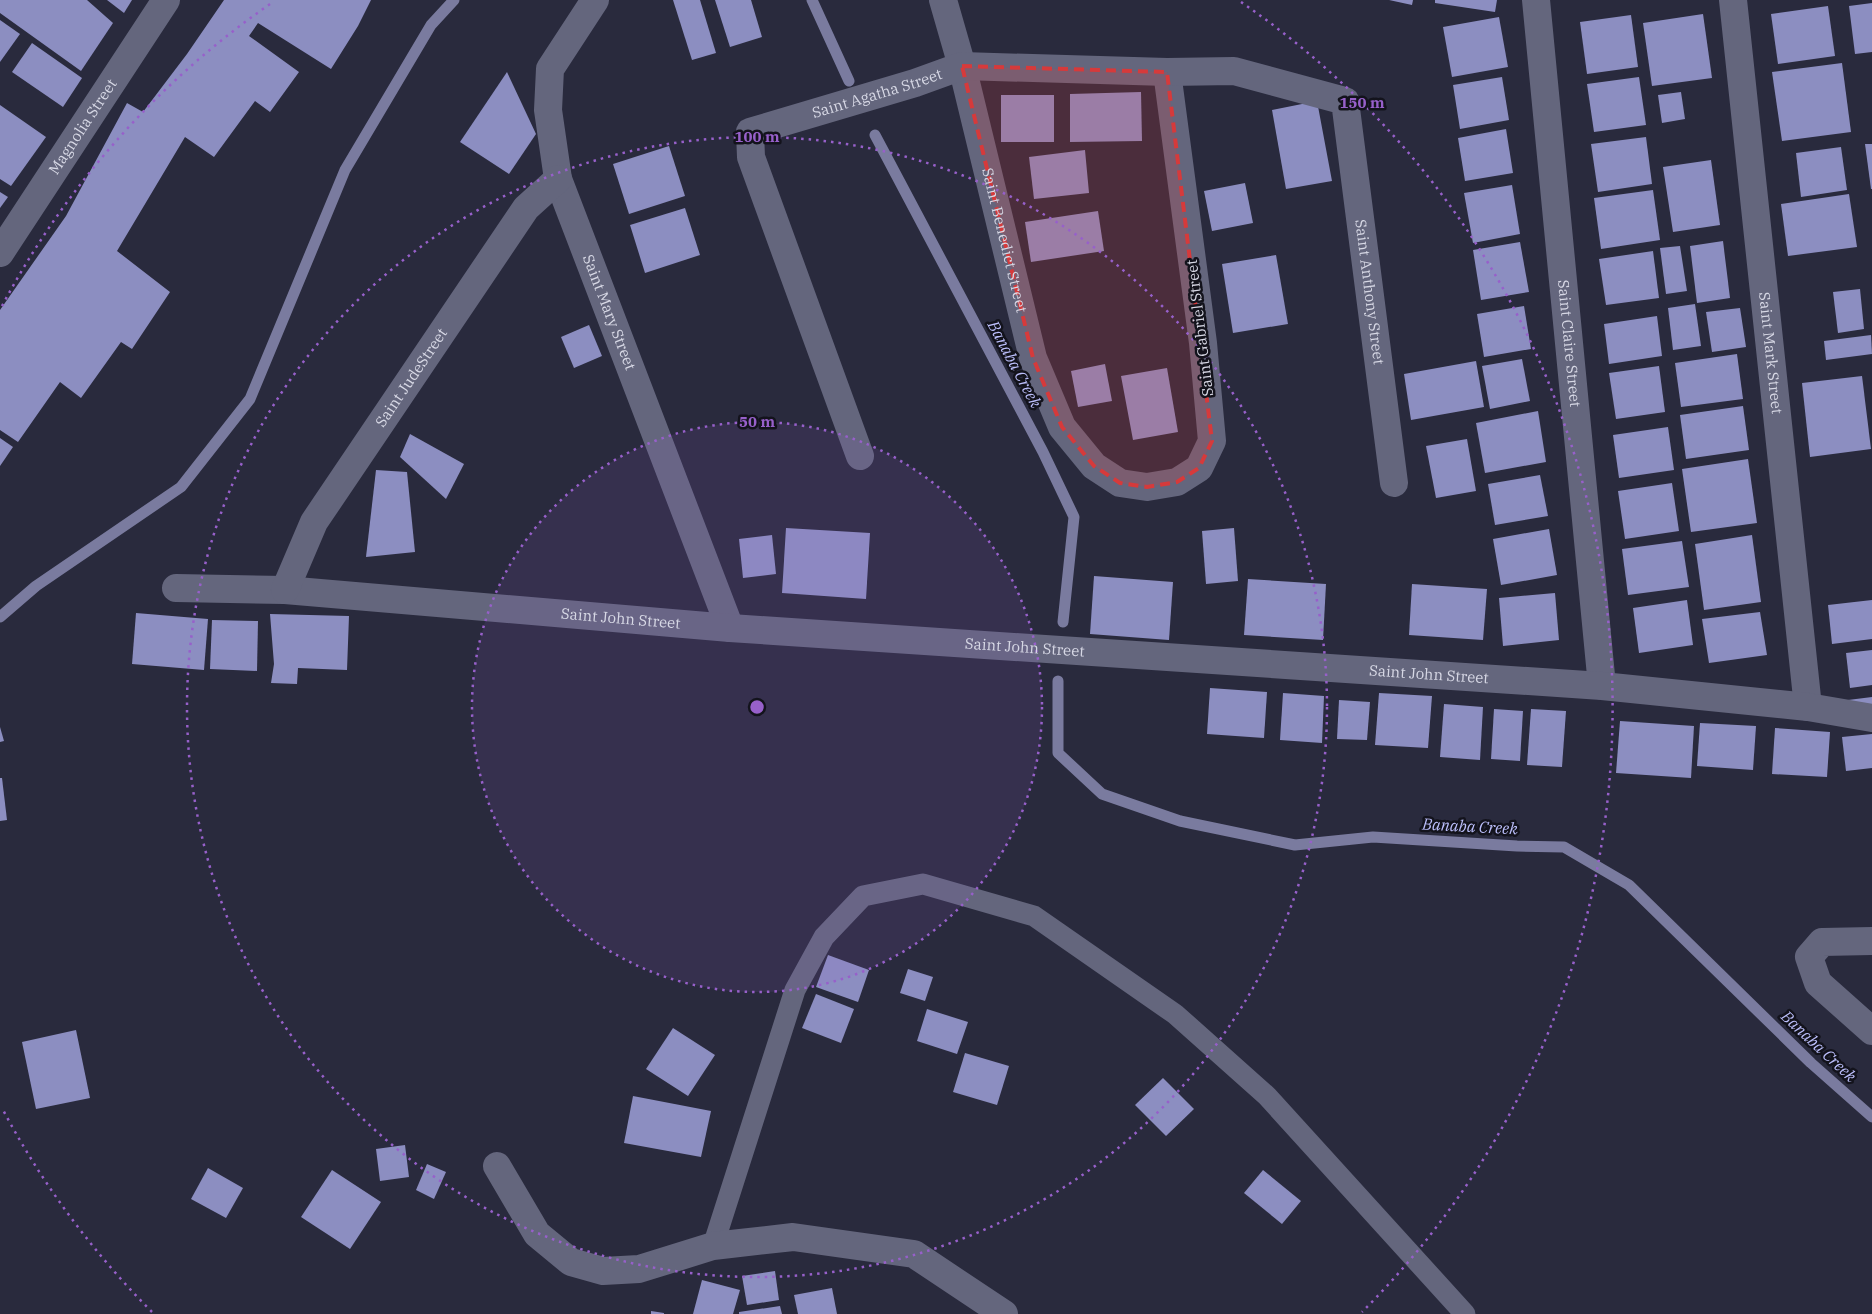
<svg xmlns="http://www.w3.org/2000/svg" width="1872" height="1314" viewBox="0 0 1872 1314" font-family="'IBM Plex Serif',serif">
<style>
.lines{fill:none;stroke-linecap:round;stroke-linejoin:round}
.stream{stroke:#7a7b9f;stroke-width:11}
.building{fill:#8c8ec1}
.service{stroke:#64667d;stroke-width:21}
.minor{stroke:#64667d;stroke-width:28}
.marked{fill:#d63a3b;fill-opacity:0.2;stroke:#d63a3b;stroke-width:4;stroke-dasharray:10 6;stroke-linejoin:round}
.ring{fill:none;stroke:#9760ca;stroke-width:2.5;stroke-dasharray:2.5 5}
.labels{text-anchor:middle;stroke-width:5;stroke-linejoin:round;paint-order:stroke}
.street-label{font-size:15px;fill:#d7d8e5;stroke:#13131c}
.water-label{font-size:16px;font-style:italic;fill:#bbbefa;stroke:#13131c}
.centre{fill:#9760ca;stroke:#13131c;stroke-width:2.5}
.ring-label{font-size:15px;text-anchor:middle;font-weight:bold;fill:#9760ca;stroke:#13131c;stroke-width:5;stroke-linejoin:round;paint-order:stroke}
</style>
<rect width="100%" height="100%" fill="#292a3d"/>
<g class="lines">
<g class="stream">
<path d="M 812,0 L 849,81"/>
<path d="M 875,135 L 1043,452 L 1074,517 L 1063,622"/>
<path d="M 0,617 L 36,586 L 181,487 L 250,399 L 345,170 L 431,25 L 454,0"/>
<path d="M 1058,681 L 1058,753 L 1102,794 L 1180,821 L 1295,845 L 1373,837 L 1517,846 L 1564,847 L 1629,885 L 1811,1063 L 1872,1117"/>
</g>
</g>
<g class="building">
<path d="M 0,0 L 87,0 L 113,23 L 81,71 L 0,13 Z"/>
<path d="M 107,0 L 132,0 L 124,13 Z"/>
<path d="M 224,0 L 371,0 L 358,26 L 331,69 L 258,23 L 249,36 L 299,72 L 270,112 L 255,101 L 214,157 L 185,137 L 117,251 L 170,292 L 132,349 L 121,342 L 81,398 L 60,382 L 18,442 L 0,430 L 0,310 L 66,216 L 127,103 L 143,112 L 187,54 Z"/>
<path d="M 673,0 L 700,0 L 716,53 L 692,60 Z"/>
<path d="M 715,0 L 751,0 L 762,37 L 730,47 Z"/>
<path d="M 1389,0 L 1413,0 L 1412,5 Z"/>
<path d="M 1435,0 L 1497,0 L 1495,12 L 1435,3 Z"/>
<path d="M 1872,3 L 1872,52 L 1855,54 L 1849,6 Z"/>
<path d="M 1828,6 L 1835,56 L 1778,64 L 1771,14 Z"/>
<path d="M 1703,14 L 1712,78 L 1652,86 L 1643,23 Z"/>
<path d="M 1631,15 L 1638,67 L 1587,74 L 1580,22 Z"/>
<path d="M 1499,17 L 1508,67 L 1452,77 L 1443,27 Z"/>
<path d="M 0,20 L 20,34 L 0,62 Z"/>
<path d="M 32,43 L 82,78 L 63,107 L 12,72 Z"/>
<path d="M 1842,63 L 1851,132 L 1782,141 L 1772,72 Z"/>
<path d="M 507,72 L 536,134 L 509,174 L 460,142 Z"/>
<path d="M 1502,77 L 1509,120 L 1460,129 L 1453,85 Z"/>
<path d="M 1639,77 L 1646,125 L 1594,132 L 1587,84 Z"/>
<path d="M 1141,92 L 1142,141 L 1070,142 L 1070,94 Z"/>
<path d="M 1681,92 L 1685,119 L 1662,123 L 1658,95 Z"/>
<rect x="1001" y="95" width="53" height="47"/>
<path d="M 1317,101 L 1332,181 L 1286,189 L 1272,110 Z"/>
<path d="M 0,105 L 46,137 L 11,186 L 0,179 Z"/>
<path d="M 1506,129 L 1513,173 L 1465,181 L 1458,138 Z"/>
<path d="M 1646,137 L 1652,184 L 1598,192 L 1591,144 Z"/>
<path d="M 1865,144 L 1872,144 L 1872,189 L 1871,189 Z"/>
<path d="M 669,146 L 685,196 L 629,214 L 613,164 Z"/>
<path d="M 1841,147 L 1847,190 L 1801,197 L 1796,153 Z"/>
<path d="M 1085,150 L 1089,193 L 1034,199 L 1029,157 Z"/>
<path d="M 1711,160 L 1720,225 L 1673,232 L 1663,167 Z"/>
<path d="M 1245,183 L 1253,223 L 1212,231 L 1204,191 Z"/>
<path d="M 1512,185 L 1520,234 L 1473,243 L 1464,193 Z"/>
<path d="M 1653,190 L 1660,240 L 1601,249 L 1594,198 Z"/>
<path d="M 0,192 L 8,197 L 0,208 Z"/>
<path d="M 1849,194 L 1857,247 L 1788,256 L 1781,204 Z"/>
<path d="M 685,208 L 700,255 L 645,273 L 630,225 Z"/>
<path d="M 1098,211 L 1104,251 L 1031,262 L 1025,222 Z"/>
<path d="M 1723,241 L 1730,298 L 1697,303 L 1690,246 Z"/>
<path d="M 1520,242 L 1529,292 L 1481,300 L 1473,250 Z"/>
<path d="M 1680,246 L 1687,291 L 1666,294 L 1660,248 Z"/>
<path d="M 1653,251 L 1659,298 L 1606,305 L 1599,259 Z"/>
<path d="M 1276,255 L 1288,324 L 1233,333 L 1222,264 Z"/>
<path d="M 1860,289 L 1864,329 L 1838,333 L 1833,292 Z"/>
<path d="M 1695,304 L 1701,346 L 1673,350 L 1668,308 Z"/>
<path d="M 1524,306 L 1531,349 L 1484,357 L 1477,314 Z"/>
<path d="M 1740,308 L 1746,347 L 1712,352 L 1706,312 Z"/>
<path d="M 1657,316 L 1662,356 L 1609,364 L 1604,324 Z"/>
<path d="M 589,325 L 602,356 L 574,368 L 561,337 Z"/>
<path d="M 1871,335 L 1872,354 L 1826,360 L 1824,341 Z"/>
<path d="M 1737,354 L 1743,399 L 1681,407 L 1675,363 Z"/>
<path d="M 1522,359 L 1530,401 L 1490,409 L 1482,366 Z"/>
<path d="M 1476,361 L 1484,407 L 1411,420 L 1404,374 Z"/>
<path d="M 1105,364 L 1112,401 L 1078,407 L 1071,371 Z"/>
<path d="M 1659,366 L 1665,412 L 1616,419 L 1609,373 Z"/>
<path d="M 1167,368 L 1178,432 L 1133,440 L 1121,376 Z"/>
<path d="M 1862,376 L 1871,449 L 1810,457 L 1802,383 Z"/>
<path d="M 1743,406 L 1749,450 L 1686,459 L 1680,415 Z"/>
<path d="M 1538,411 L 1546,462 L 1485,473 L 1476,423 Z"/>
<path d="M 1668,427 L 1674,470 L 1619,478 L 1613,435 Z"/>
<path d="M 410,434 L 464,464 L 446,499 L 400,457 Z"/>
<path d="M 0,438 L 13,447 L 0,466 Z"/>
<path d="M 1467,439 L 1476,491 L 1436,498 L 1426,446 Z"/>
<path d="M 1748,459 L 1757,523 L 1691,532 L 1682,469 Z"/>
<path d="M 376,470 L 407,472 L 415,552 L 366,557 Z"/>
<path d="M 1540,475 L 1548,516 L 1495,525 L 1488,484 Z"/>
<path d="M 1672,483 L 1679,531 L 1625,539 L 1618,491 Z"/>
<path d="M 786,528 L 870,533 L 866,599 L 782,593 Z"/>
<path d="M 1234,528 L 1238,581 L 1206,584 L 1202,531 Z"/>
<path d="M 1549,529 L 1557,575 L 1501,585 L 1493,539 Z"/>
<path d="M 772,535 L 776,574 L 743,578 L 739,539 Z"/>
<path d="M 1752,535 L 1761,602 L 1704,610 L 1695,544 Z"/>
<path d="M 1682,541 L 1689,587 L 1628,595 L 1622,549 Z"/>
<path d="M 1094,576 L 1173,582 L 1169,640 L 1090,634 Z"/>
<path d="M 1248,579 L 1326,584 L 1323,640 L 1244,635 Z"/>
<path d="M 1412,584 L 1487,589 L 1483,640 L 1409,635 Z"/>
<path d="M 1555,593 L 1559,640 L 1503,646 L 1499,598 Z"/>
<path d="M 1687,600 L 1693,645 L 1639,653 L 1633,608 Z"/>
<path d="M 1872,600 L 1872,639 L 1832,644 L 1828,605 Z"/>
<path d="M 1760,612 L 1767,655 L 1709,663 L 1702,619 Z"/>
<path d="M 136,613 L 208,619 L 204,670 L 132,664 Z"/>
<path d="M 270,614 L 349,616 L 347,670 L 298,668 L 297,684 L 271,683 L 274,664 Z"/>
<path d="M 212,620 L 258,621 L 257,671 L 210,669 Z"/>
<path d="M 1872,650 L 1872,685 L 1850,688 L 1846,653 Z"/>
<path d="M 1210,688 L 1267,692 L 1264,738 L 1207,734 Z"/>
<path d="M 1283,693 L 1324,696 L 1322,743 L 1280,740 Z"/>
<path d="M 1379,693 L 1432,696 L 1428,748 L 1375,745 Z"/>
<path d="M 1872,697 L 1872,710 L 1850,709 L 1848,700 Z"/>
<path d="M 1339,700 L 1370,702 L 1367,740 L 1337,739 Z"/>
<path d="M 1444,704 L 1483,707 L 1480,760 L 1440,757 Z"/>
<path d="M 1494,709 L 1523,711 L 1520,761 L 1491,759 Z"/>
<path d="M 1531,709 L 1566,711 L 1562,767 L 1527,765 Z"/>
<path d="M 1620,721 L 1694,726 L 1691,778 L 1616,773 Z"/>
<path d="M 1700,723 L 1756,726 L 1753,770 L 1697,766 Z"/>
<path d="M 0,727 L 4,741 L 0,742 Z"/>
<path d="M 1775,728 L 1830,732 L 1827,777 L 1772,774 Z"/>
<path d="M 1872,734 L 1872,768 L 1846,771 L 1842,737 Z"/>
<path d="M 0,778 L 2,778 L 7,820 L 0,821 Z"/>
<path d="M 828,955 L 869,970 L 858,1002 L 816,987 Z"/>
<path d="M 908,969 L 933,977 L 925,1001 L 900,993 Z"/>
<path d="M 816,994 L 854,1009 L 841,1043 L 802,1028 Z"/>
<path d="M 927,1009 L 968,1022 L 957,1054 L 917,1041 Z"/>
<path d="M 673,1028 L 715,1055 L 688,1096 L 646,1069 Z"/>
<path d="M 76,1030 L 90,1098 L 36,1109 L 22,1042 Z"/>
<path d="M 965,1053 L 1009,1066 L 997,1105 L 953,1092 Z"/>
<path d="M 1163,1078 L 1194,1109 L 1166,1136 L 1135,1105 Z"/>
<path d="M 633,1096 L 711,1111 L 701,1157 L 624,1143 Z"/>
<path d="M 405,1145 L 409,1177 L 380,1181 L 376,1149 Z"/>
<path d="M 427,1164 L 446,1172 L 434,1199 L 416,1190 Z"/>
<path d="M 208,1168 L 243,1188 L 226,1218 L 191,1199 Z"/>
<path d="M 332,1170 L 381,1202 L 350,1249 L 301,1217 Z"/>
<path d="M 1263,1170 L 1301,1201 L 1282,1224 L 1244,1193 Z"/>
<path d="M 775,1271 L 779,1300 L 747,1305 L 742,1276 Z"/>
<path d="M 702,1280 L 740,1290 L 733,1314 L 693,1314 Z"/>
<path d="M 832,1288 L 837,1314 L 798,1314 L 794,1295 Z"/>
<path d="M 780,1306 L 782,1314 L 739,1314 L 739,1312 Z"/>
<path d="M 651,1311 L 664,1313 L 664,1314 L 651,1314 Z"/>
</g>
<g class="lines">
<path class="service" d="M 713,1246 L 795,990 L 824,937 L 863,896 L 923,884 L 1034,916 L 1175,1014 L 1267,1096 L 1465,1314"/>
<g class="minor">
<path id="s1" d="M 595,0 L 550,69 L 548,110 L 558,179 L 730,628"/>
<path id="s2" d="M 943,0 L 962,66 L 1033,358 L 1062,427 L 1094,466 L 1120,483 L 1147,487 L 1177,482 L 1199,468 L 1212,441 L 1203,343 L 1167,72"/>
<path id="s3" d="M 1536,0 L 1602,686"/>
<path id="s4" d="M 1733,0 L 1808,707"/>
<path id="s5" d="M 0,253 L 166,0"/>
<path id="s6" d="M 860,456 L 751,157 L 750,132 L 915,83 L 962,66 L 1167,72 L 1234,71 L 1345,101 L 1394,483"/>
<path id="s7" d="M 176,588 L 285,590 L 730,628 L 1602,686 L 1808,707 L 1872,718"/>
<path id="s8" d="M 285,590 L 314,522 L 526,208 L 558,179"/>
<path d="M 1872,941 L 1822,942 L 1809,957 L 1818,983 L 1872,1031"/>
<path d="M 497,1166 L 537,1234 L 571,1262 L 603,1271 L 639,1269 L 713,1246 L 793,1237 L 914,1254 L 1004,1314"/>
</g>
</g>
<path class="marked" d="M 962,66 L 1167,72 L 1212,441 L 1199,468 L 1177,482 L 1147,487 L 1120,483 L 1094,466 L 1062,427 L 1033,358 Z"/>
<circle cx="757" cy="707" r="285" fill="#9760ca" fill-opacity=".12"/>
<g class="ring">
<circle cx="757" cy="707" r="285"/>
<circle cx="757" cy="707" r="570"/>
<path d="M152 1312A855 855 0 0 1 2 1108M2 306A855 855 0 0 1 273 2M1241 2A855 855 0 0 1 1362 1312"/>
</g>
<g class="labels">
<g class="street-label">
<text dy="5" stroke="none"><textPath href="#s6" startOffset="476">Saint Agatha Street</textPath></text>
<text dy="5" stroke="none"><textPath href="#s5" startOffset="151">Magnolia Street</textPath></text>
<text dy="5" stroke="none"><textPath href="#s2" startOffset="248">Saint Benedict Street</textPath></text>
<text dy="5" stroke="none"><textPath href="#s6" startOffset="1145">Saint Anthony Street</textPath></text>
<text dy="5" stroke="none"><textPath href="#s1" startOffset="336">Saint Mary Street</textPath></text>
<text transform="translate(1200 328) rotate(-97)" y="5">Saint Gabriel Street</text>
<text dy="5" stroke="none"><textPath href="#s3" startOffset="345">Saint Claire Street</textPath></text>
<text dy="5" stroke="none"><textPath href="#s4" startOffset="355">Saint Mark Street</textPath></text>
<text dy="5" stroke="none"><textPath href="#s8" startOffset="248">Saint JudeStreet</textPath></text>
<text dy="5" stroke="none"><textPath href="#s7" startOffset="446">Saint John Street</textPath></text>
<text dy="5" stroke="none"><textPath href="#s7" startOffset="851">Saint John Street</textPath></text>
<text dy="5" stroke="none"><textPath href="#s7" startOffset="1256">Saint John Street</textPath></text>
</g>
<g class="water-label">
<text transform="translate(1015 364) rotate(62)" y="6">Banaba Creek</text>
<text transform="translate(1470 826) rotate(3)" y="6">Banaba Creek</text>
<text transform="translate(1819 1046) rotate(43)" y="6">Banaba Creek</text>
</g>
</g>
<circle cx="757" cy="707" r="8" class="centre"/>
<g class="ring-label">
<text x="1362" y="108">150 m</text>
<text x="757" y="142">100 m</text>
<text x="757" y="427">50 m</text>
</g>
</svg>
